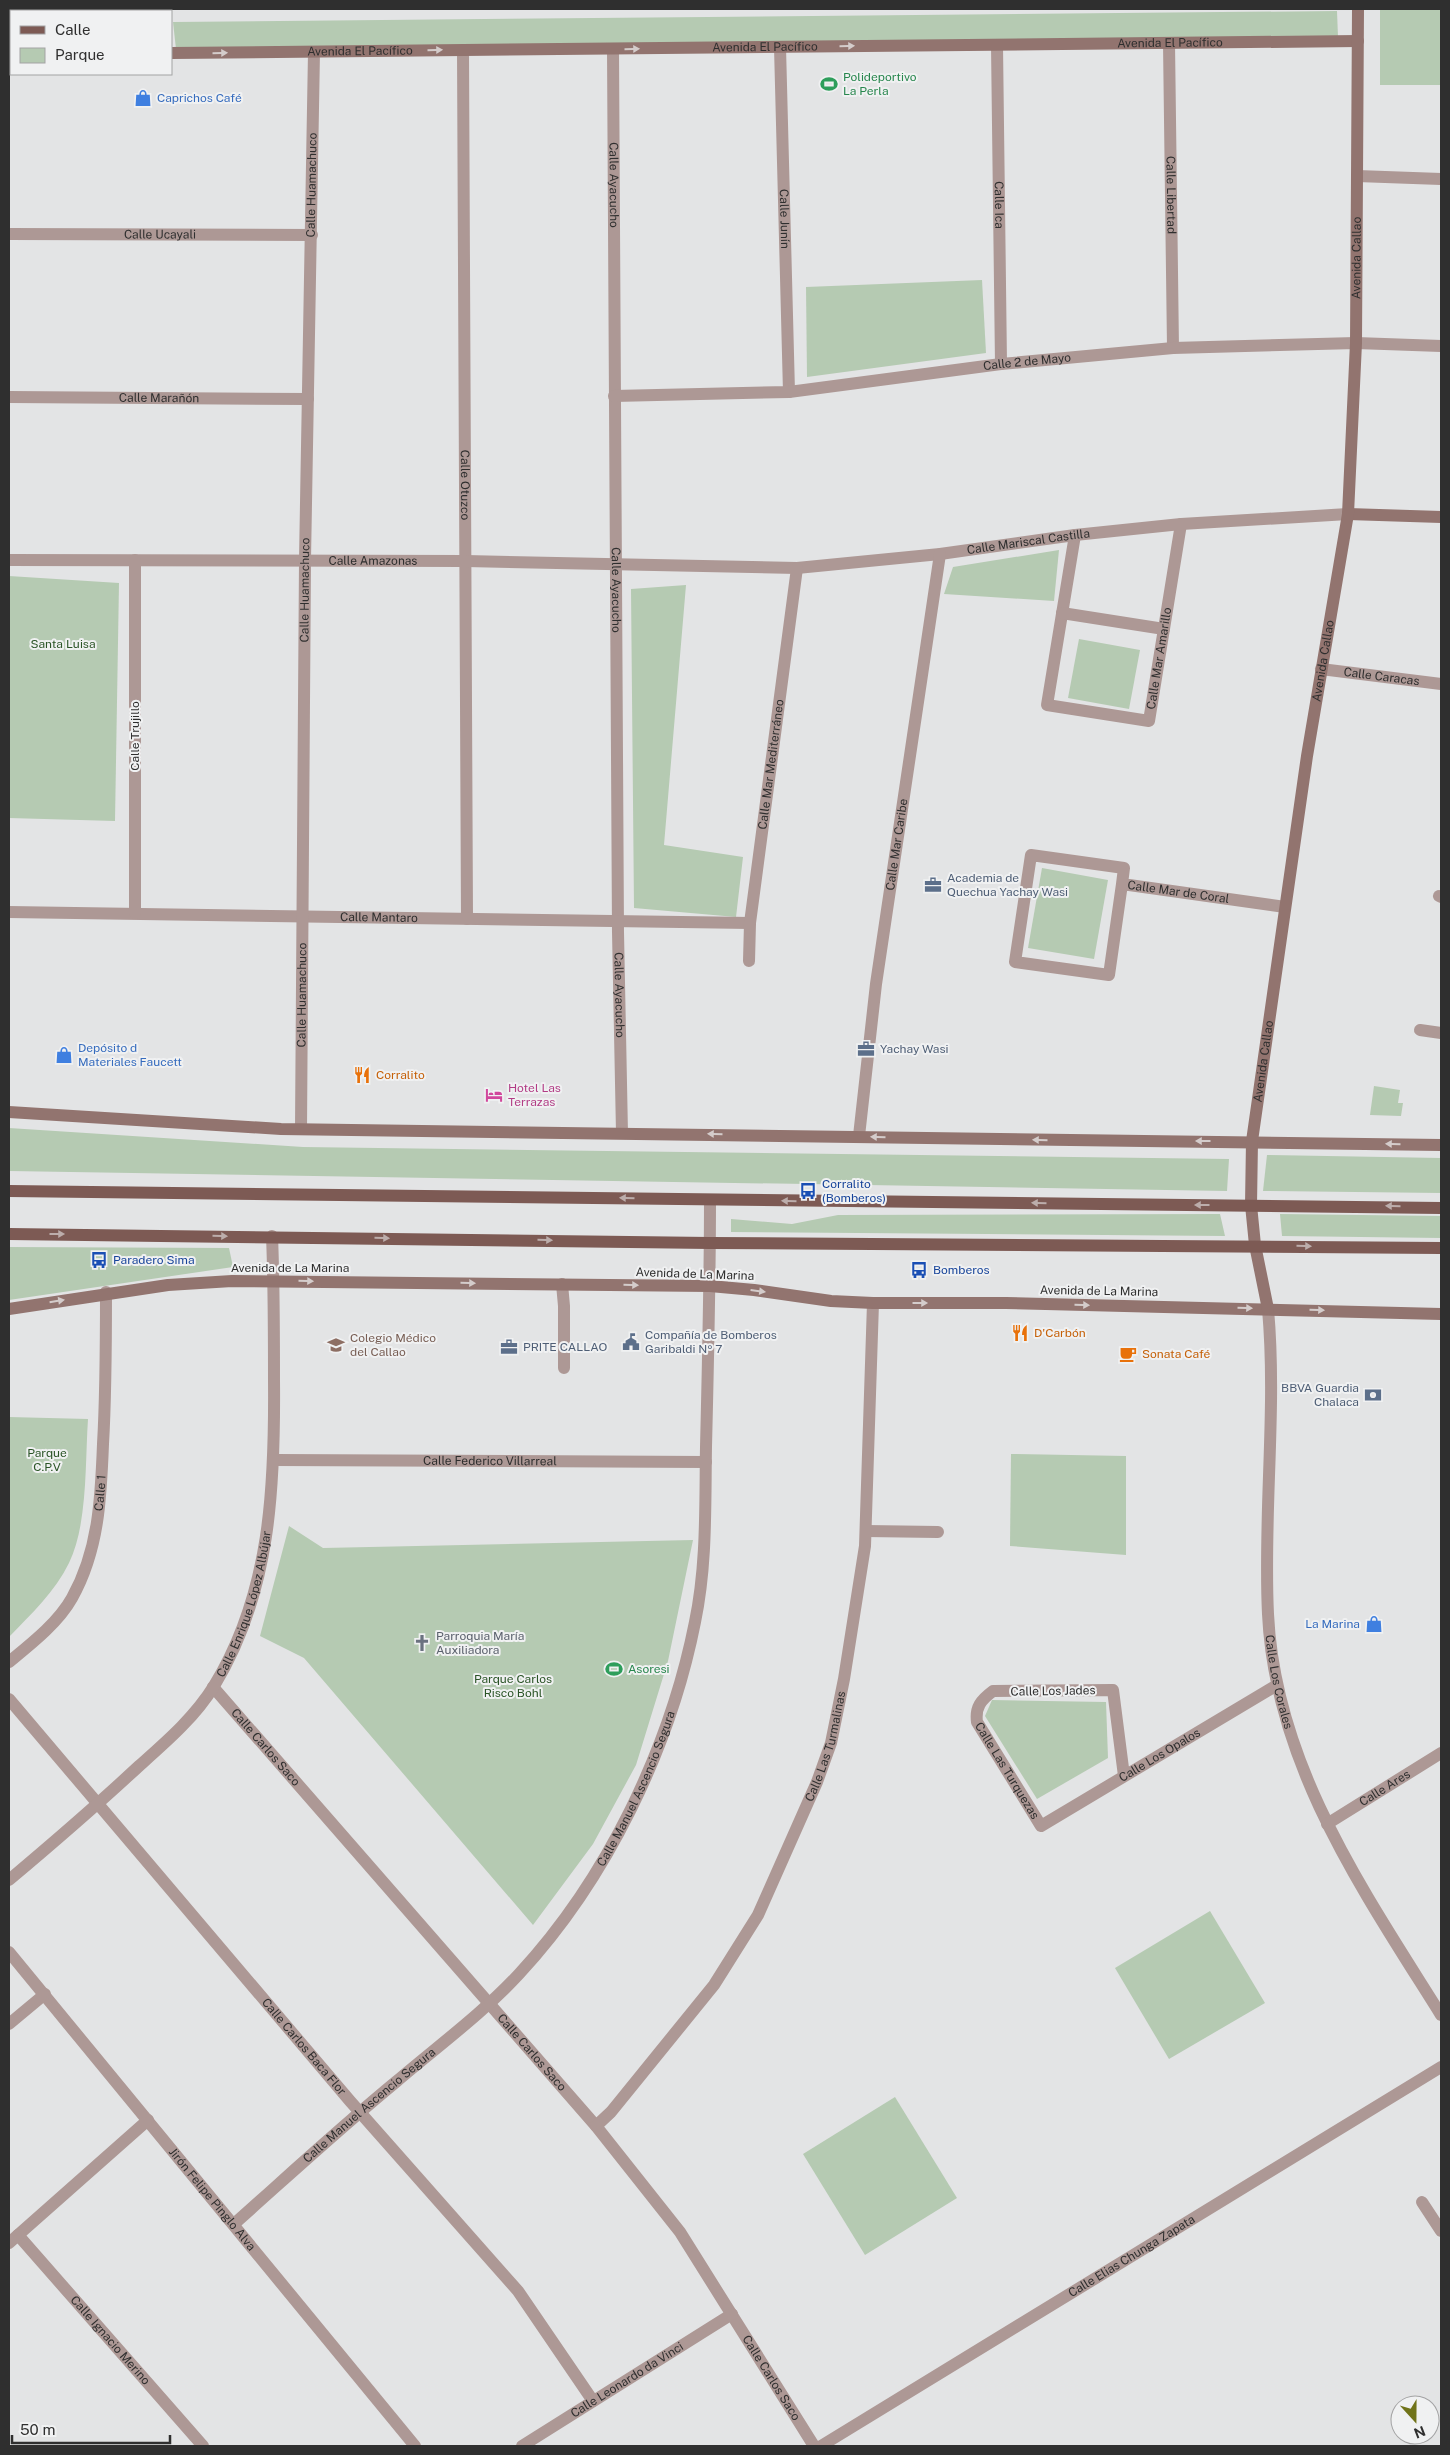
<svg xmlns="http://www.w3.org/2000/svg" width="1450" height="2455" viewBox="0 0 1450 2455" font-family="'Public Sans',sans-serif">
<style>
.green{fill:#b5cab2}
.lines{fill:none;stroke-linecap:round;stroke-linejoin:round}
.lane{stroke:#ad9895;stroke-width:12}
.street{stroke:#ad9895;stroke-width:12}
.secondary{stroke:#92746f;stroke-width:12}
.primary{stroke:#7d5a54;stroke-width:12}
.oneway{fill:#d4cccb}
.oneway2{fill:#bcadab}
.labels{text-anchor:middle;stroke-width:4;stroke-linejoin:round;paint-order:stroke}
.street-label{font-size:12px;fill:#2f2f2f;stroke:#f0f1f2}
.leisure-label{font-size:12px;fill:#27864d;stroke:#f0f1f2;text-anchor:start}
.shop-label{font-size:12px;fill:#366cbe;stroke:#f0f1f2;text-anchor:start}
.park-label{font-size:12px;fill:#2a5426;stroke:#f0f1f2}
.service-label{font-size:12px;fill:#4e5e75;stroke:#f0f1f2;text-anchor:start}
.food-label{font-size:12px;fill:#c56008;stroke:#f0f1f2;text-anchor:start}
.hotel-label{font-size:12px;fill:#b23c85;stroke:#f0f1f2;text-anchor:start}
.transit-label{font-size:12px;fill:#164399;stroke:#f0f1f2;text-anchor:start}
.education-label{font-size:12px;fill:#785e54;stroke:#f0f1f2;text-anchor:start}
.worship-label{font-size:12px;fill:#5b616d;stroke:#f0f1f2;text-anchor:start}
</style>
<rect width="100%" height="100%" fill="#e3e4e5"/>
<g class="green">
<rect x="1380" y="9" width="61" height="76"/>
<path d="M 1337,11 L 1338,37 L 176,49 L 173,22 Z"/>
<path d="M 982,280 L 986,353 L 807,377 L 806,287 Z"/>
<path d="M 1059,550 L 1054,601 L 944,594 L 953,567 Z"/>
<path d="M 9,576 L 119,583 L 115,821 L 9,818 Z"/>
<path d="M 686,585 L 664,845 L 743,857 L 736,917 L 634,908 L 631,589 Z"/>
<path d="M 1079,639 L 1140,650 L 1129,709 L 1068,698 Z"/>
<path d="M 1042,868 L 1108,880 L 1094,959 L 1028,948 Z"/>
<path d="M 1374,1086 L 1400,1090 L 1398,1103 L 1403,1103 L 1401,1116 L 1370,1115 Z"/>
<path d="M 9,1128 L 303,1147 L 1229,1159 L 1227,1191 L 9,1171 Z"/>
<path d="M 1267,1155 L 1441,1158 L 1441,1193 L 1263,1191 Z"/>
<path d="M 1220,1214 L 1225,1236 L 731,1232 L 731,1219 L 792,1224 L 838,1215 Z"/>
<path d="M 1280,1214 L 1441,1216 L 1441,1238 L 1282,1236 Z"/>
<path d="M 9,1247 L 229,1248 L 233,1267 L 9,1300 Z"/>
<path d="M 9,1417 L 88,1419 C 85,1462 88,1524 69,1563 C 55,1592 31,1614 9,1637 Z"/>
<path d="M 1011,1454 L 1126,1456 L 1126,1555 L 1010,1546 Z"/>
<path d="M 289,1526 L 323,1548 L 693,1540 L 668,1661 L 636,1765 L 593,1844 L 533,1925 L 304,1658 L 260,1636 Z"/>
<path d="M 992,1700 L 1106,1702 L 1108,1758 L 1037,1799 L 985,1716 Z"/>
<path d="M 1210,1911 L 1265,2003 L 1169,2059 L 1115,1968 Z"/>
<path d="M 895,2097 L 957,2198 L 865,2255 L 803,2154 Z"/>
</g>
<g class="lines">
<g class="lane">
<path d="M 562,1284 L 564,1306 L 564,1368"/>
<path d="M 866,1531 L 938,1532"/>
<path d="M 1422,2202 L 1441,2231"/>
</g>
<g class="street">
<path d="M 153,9 L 153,11"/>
<path id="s1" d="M 1169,43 L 1173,348"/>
<path id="s2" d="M 997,45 L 1001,364"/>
<path id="s3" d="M 780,47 L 789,392"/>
<path id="s4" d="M 613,49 L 618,932 L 622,1133"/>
<path id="s5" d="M 463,50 L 467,919"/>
<path d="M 1357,176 L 1441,179"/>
<path id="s6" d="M 9,234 L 312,235"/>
<path id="s7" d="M 614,396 L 789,392 L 1001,364 L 1173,348 L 1356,343 L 1441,346"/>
<path id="s8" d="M 9,397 L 308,399"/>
<path id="s9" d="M 1075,535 L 1047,705 L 1149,721 L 1181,524"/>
<path id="s10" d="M 9,560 L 466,561 L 797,568 L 940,554 L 1075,535 L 1181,524 L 1348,514"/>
<path d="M 1062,613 L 1164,629"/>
<path id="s11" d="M 1321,669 L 1441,684"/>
<path id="s12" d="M 1122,884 L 1109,975 L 1015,962 L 1031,855 L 1124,868 L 1122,884 L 1285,907"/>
<path d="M 1439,896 L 1441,897"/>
<path id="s13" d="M 9,912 L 750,923"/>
<path d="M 135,913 L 135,560"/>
<path id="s14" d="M 749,961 L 750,923 L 797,568"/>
<path d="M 1420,1030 L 1441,1033"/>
<path id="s15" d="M 301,1129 L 305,560 L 314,52"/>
<path id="s16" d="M 859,1136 L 876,984 L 940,554"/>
<path id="s17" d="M 1268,1309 C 1277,1410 1263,1513 1268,1614 C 1275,1765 1364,1892 1441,2015"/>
<path id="s18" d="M 275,1460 L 706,1462"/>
<path id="s19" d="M 9,1662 C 31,1644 58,1623 72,1598 C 99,1550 101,1497 103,1444 C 106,1393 106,1343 106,1292"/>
<path id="s20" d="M 213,1687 L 596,2126 L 680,2232 L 814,2446"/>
<path id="s21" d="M 9,1699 L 350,2101 L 518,2291 L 593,2401"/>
<path id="s22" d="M 1124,1776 L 1113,1690 L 993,1691 C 981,1700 975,1707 977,1722 L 1041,1826 L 1277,1685"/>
<path id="s23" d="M 1327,1824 L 1441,1753"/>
<path id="s24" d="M 9,1880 C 53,1843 97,1805 139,1766 C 166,1742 195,1717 214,1686 C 271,1593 275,1486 274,1380 C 274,1332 274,1284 272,1236"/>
<path id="s25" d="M 9,1952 L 415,2446"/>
<path d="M 9,2024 L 45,1994"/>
<path id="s26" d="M 596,2126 L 611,2112 L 714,1985 L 758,1915 L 817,1782 L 831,1743 L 844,1679 L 865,1546 L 873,1303"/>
<path id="s27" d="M 234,2224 C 288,2176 341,2127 397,2081 C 438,2046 483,2013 519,1974 C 607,1879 670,1748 695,1622 C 707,1565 705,1505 706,1447 C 708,1365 710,1283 710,1200"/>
<path id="s28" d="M 18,2235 L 203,2446"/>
<path d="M 9,2243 L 148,2120"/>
<path id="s29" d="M 522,2446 L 732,2314"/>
<path id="s30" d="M 821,2446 L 1441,2067"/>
</g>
<g class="secondary">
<path d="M 9,9 L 44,9"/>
<path id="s31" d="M 171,53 L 1358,41"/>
<path d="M 9,55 L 11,55"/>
<path d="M 1348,514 L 1441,517"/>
<path d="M 9,1112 L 281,1129 L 1441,1145"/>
<path d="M 9,1309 L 168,1285 L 232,1281 L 710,1286 L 754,1290 L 831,1301 L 873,1303 L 1006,1303 L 1441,1314"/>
<path id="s32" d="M 1268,1309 L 1255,1245 L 1251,1205 L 1252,1141 L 1307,756 L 1348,514 L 1356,343 L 1358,9"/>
</g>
<g class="primary">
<path d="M 9,1191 L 1441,1208"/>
<path d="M 9,1234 L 710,1243 L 1441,1248"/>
</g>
</g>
<defs><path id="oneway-solid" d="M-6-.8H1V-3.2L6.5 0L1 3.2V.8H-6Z" transform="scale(1.25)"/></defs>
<g class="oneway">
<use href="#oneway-solid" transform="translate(847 46) rotate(-1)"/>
<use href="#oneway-solid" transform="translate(632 49) rotate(-1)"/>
<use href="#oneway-solid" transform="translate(435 50) rotate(-1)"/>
<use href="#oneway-solid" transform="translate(220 53) rotate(-1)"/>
<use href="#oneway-solid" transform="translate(715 1134) rotate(-179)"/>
<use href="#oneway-solid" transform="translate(878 1137) rotate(-179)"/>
<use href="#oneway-solid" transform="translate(1040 1140) rotate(-179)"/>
<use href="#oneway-solid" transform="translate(1203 1141) rotate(-180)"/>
<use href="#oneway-solid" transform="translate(1393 1144) rotate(-179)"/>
<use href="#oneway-solid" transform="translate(306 1281) rotate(1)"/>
<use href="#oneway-solid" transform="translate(468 1283) rotate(1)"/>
<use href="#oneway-solid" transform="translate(631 1285) rotate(1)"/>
<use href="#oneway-solid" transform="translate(758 1291) rotate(7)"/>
<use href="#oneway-solid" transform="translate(57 1301) rotate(-9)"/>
<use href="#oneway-solid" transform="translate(920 1303)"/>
<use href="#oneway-solid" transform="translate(1082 1305) rotate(1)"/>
<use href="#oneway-solid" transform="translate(1245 1308) rotate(2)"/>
<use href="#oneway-solid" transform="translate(1317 1310) rotate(2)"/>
</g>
<g class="oneway2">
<use href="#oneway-solid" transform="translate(627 1198) rotate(-178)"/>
<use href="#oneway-solid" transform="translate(789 1201) rotate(-179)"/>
<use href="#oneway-solid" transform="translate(1039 1203) rotate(-179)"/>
<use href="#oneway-solid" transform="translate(1202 1205) rotate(-180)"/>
<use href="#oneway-solid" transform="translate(1393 1206) rotate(-179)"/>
<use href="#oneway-solid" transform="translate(57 1234)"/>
<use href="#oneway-solid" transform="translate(220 1236) rotate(1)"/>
<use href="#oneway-solid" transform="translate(382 1238) rotate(1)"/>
<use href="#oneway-solid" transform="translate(545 1240) rotate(1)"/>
<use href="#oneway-solid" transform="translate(1304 1246) rotate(1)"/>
</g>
<defs>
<g id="stadium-bare" transform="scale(1.35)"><path d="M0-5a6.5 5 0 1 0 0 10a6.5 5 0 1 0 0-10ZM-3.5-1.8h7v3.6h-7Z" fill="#2e9e5b" stroke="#f0f1f2" stroke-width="2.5" paint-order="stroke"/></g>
<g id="shop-bare" transform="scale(1.35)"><path d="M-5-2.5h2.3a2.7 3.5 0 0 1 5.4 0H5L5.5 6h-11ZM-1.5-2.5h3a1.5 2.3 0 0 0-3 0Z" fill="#3f7fe0" stroke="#f0f1f2" stroke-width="2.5" paint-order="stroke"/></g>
<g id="office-bare" transform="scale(1.35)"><path d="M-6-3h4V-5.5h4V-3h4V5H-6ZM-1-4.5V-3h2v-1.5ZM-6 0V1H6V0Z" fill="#5c6f8a" stroke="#f0f1f2" stroke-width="2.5" paint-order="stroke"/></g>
<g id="restaurant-bare" transform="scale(1.35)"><path d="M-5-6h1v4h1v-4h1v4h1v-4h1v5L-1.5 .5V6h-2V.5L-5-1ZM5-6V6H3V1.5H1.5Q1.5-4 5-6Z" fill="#e8710a" stroke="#f0f1f2" stroke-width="2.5" paint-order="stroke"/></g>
<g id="hotel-bare" transform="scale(1.35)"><path d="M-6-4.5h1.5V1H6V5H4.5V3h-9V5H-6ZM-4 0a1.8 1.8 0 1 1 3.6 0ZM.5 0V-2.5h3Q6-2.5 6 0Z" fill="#d1479c" stroke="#f0f1f2" stroke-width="2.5" paint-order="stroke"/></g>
<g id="bus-bare" transform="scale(1.35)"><path d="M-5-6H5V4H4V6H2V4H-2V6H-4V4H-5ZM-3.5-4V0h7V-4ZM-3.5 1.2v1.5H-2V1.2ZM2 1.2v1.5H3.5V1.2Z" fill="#1a4fb4" stroke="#f0f1f2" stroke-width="2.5" paint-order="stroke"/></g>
<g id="civic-bare" transform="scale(1.35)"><path d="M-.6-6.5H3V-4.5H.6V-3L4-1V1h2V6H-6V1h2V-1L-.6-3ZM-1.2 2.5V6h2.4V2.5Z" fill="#5c6f8a" stroke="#f0f1f2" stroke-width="2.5" paint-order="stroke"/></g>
<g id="university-bare" transform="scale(1.35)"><path d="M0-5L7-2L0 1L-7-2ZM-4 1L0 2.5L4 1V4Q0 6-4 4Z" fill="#8d6e63" stroke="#f0f1f2" stroke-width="2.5" paint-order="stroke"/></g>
<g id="cafe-bare" transform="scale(1.35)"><path d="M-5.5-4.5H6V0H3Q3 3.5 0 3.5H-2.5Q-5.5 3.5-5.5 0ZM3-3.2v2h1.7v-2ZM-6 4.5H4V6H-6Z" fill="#e8710a" stroke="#f0f1f2" stroke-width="2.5" paint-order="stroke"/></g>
<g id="bank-bare" transform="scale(1.35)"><path d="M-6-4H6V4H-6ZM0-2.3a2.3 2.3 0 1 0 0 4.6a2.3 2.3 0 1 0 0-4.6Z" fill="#5c6f8a" stroke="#f0f1f2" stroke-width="2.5" paint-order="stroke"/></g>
<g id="church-bare" transform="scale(1.35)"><path d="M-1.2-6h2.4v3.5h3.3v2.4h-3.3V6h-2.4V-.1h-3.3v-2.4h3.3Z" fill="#6b7280" stroke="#f0f1f2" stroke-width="2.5" paint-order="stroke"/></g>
</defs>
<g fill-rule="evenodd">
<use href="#stadium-bare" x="829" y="84"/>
<use href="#shop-bare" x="143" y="98"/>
<use href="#office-bare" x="933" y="885"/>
<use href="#office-bare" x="866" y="1049"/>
<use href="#shop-bare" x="64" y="1055"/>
<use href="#restaurant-bare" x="362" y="1075"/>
<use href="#hotel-bare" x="494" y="1095"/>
<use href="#bus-bare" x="808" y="1191"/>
<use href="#bus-bare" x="99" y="1260"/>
<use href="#bus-bare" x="919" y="1270"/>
<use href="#restaurant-bare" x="1020" y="1333"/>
<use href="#civic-bare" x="631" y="1342"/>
<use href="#university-bare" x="336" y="1345"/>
<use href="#office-bare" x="509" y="1347"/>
<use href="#cafe-bare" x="1128" y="1354"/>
<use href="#bank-bare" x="1373" y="1395"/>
<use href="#shop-bare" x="1374" y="1624"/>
<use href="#church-bare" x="422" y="1643"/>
<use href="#stadium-bare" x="614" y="1669"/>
</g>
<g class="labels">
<g class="street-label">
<text dy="4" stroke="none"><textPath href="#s31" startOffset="999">Avenida El Pacífico</textPath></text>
<text dy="4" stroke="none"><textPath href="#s31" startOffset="594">Avenida El Pacífico</textPath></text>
<text dy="4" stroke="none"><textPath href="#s31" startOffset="189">Avenida El Pacífico</textPath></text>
<text dy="4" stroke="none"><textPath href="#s15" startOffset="944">Calle Huamachuco</textPath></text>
<text dy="4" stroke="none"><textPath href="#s4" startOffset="136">Calle Ayacucho</textPath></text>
<text dy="4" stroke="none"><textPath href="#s1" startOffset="152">Calle Libertad</textPath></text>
<text dy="4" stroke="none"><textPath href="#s2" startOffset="160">Calle Ica</textPath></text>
<text dy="4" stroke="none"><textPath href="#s3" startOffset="172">Calle Junín</textPath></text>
<text dy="4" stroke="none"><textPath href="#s6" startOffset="151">Calle Ucayali</textPath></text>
<text dy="4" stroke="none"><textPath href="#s32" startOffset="1060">Avenida Callao</textPath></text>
<text dy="4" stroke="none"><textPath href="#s7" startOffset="415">Calle 2 de Mayo</textPath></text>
<text dy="4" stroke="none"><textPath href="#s8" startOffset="150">Calle Marañón</textPath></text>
<text dy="4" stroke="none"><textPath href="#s5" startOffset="435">Calle Otuzco</textPath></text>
<text dy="4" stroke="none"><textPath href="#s10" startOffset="1021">Calle Mariscal Castilla</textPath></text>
<text dy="4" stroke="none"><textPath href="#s10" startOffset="364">Calle Amazonas</textPath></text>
<text dy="4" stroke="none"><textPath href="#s15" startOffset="539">Calle Huamachuco</textPath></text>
<text dy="4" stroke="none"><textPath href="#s4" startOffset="541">Calle Ayacucho</textPath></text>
<text dy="4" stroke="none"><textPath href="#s9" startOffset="339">Calle Mar Amarillo</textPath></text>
<text dy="4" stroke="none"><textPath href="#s32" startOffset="655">Avenida Callao</textPath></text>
<text dy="4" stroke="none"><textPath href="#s11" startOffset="61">Calle Caracas</textPath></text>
<text transform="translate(135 736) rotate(-90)" y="4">Calle Trujillo</text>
<text dy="4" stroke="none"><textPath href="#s14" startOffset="198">Calle Mar Mediterráneo</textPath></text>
<text dy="4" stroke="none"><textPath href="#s16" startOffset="294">Calle Mar Caribe</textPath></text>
<text dy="4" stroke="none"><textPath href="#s12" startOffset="462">Calle Mar de Coral</textPath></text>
<text dy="4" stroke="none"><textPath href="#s13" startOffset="370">Calle Mantaro</textPath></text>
<text dy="4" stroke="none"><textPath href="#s15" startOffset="134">Calle Huamachuco</textPath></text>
<text dy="4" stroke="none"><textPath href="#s4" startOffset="946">Calle Ayacucho</textPath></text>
<text dy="4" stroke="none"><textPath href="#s32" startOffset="250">Avenida Callao</textPath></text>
<text x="290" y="1272">Avenida de La Marina</text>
<text transform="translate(695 1274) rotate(2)" y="4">Avenida de La Marina</text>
<text transform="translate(1099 1291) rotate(1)" y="4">Avenida de La Marina</text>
<text dy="4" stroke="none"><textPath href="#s18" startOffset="215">Calle Federico Villarreal</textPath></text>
<text dy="4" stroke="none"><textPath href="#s19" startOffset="200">Calle 1</textPath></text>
<text dy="4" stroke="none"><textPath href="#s24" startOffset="371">Calle Enrique López Albújar</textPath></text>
<text dy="4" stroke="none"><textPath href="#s17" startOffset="374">Calle Los Corales</textPath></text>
<text transform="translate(1053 1691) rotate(-1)" y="4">Calle Los Jades</text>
<text dy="4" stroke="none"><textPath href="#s26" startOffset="449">Calle Las Turmalinas</textPath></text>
<text dy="4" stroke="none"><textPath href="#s20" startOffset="80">Calle Carlos Saco</textPath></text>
<text dy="4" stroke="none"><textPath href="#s22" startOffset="504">Calle Los Opalos</textPath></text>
<text dy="4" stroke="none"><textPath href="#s22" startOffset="301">Calle Las Turquezas</textPath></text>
<text dy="4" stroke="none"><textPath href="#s23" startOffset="68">Calle Ares</textPath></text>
<text dy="4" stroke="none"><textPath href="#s27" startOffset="600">Calle Manuel Ascencio Segura</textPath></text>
<text dy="4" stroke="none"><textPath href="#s21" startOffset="456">Calle Carlos Baca Flor</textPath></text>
<text dy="4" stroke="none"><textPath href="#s20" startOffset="485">Calle Carlos Saco</textPath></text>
<text dy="4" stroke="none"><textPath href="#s27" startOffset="180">Calle Manuel Ascencio Segura</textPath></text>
<text dy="4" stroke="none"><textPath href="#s25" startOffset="320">Jirón Felipe Pinglo Alva</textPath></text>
<text dy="4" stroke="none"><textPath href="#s30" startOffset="364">Calle Elias Chunga Zapata</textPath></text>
<text dy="4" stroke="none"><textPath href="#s28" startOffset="140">Calle Ignacio Merino</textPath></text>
<text dy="4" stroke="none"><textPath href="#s20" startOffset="890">Calle Carlos Saco</textPath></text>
<text dy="4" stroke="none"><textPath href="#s29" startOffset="124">Calle Leonardo da Vinci</textPath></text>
</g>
<g class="leisure-label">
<text x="843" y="81">Polideportivo<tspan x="843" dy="14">La Perla</tspan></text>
<text x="628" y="1673">Asoresi</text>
</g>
<g class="shop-label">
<text x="157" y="102">Caprichos Café</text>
<text x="78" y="1052">Depósito d<tspan x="78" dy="14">Materiales Faucett</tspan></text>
<text x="1360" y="1628" text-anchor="end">La Marina</text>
</g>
<g class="park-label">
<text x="63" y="648">Santa Luisa</text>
<text x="47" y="1457">Parque<tspan x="47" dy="14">C.P.V</tspan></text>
<text x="513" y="1683">Parque Carlos<tspan x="513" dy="14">Risco Bohl</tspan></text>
</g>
<g class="service-label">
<text x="947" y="882">Academia de<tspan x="947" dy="14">Quechua Yachay Wasi</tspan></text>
<text x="880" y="1053">Yachay Wasi</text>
<text x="645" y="1339">Compañía de Bomberos<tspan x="645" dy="14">Garibaldi Nº 7</tspan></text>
<text x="523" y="1351">PRITE CALLAO</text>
<text x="1359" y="1392" text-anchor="end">BBVA Guardia<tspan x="1359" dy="14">Chalaca</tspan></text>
</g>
<g class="food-label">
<text x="376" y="1079">Corralito</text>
<text x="1034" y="1337">D'Carbón</text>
<text x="1142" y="1358">Sonata Café</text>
</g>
<g class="hotel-label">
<text x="508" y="1092">Hotel Las<tspan x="508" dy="14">Terrazas</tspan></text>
</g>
<g class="transit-label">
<text x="822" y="1188">Corralito<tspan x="822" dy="14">(Bomberos)</tspan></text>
<text x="113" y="1264">Paradero Sima</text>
<text x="933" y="1274">Bomberos</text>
</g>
<g class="education-label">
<text x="350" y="1342">Colegio Médico<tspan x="350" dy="14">del Callao</tspan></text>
</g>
<g class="worship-label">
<text x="436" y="1640">Parroquia María<tspan x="436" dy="14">Auxiliadora</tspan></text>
</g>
</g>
<rect width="1450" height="2455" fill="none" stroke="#2f2f2f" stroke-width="20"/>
<rect x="10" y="10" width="162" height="65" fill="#f0f1f2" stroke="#a3a3a4"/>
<rect x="20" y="26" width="25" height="8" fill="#7d5a54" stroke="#a3a3a4"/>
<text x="55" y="35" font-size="15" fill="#2f2f2f">Calle</text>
<rect x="20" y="48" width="25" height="15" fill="#b5cab2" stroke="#a3a3a4"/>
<text x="55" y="60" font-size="15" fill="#2f2f2f">Parque</text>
<g transform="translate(1415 2420) rotate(159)"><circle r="24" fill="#f0f1f2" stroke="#a3a3a4"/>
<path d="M0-4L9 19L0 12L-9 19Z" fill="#707319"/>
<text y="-8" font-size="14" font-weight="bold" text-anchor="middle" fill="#2f2f2f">N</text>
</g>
<path d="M12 2435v8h158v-8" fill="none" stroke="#2f2f2f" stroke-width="2.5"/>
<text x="20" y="2435" font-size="15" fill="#2f2f2f" stroke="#f0f1f2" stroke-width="4" paint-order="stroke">50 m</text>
</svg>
